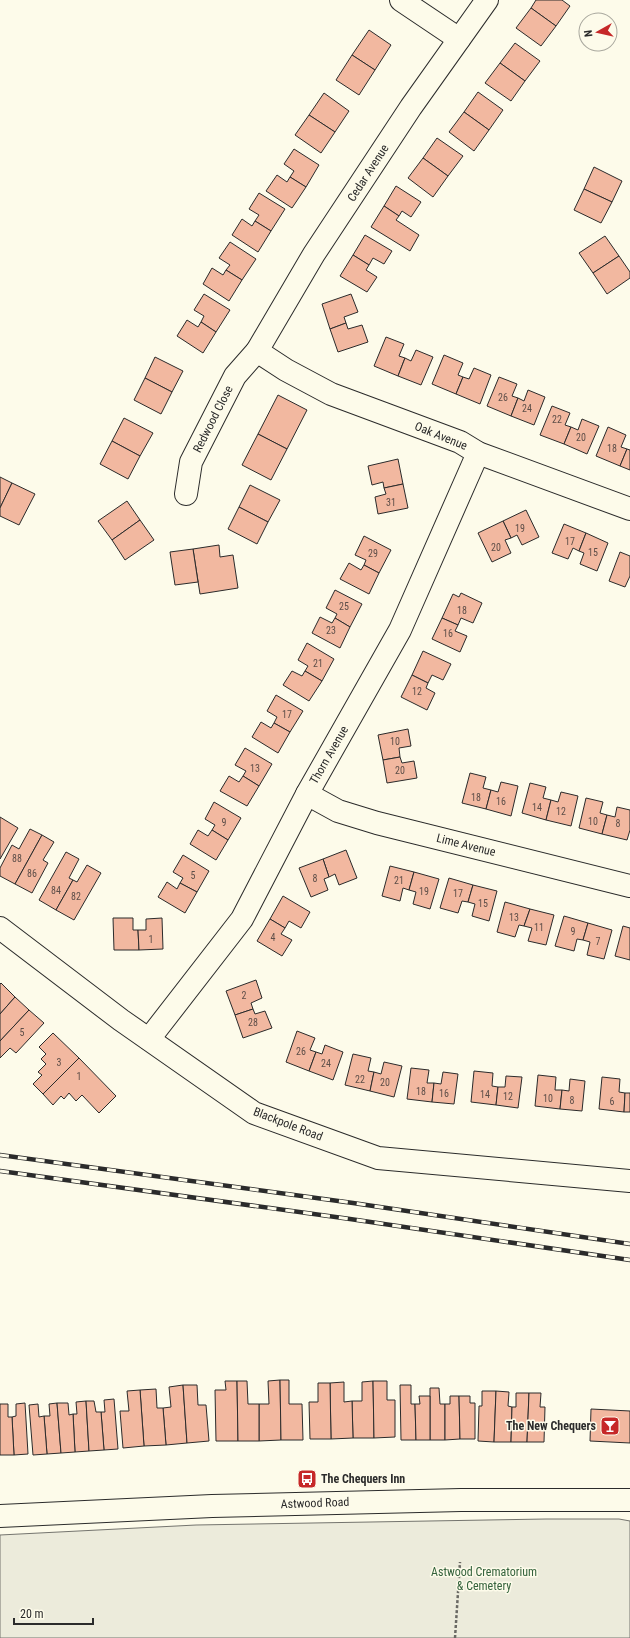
<svg xmlns="http://www.w3.org/2000/svg" width="630" height="1638" viewBox="0 0 630 1638" font-family="'Roboto Condensed',sans-serif">
<style>
.green{fill:#ecebdb;stroke:#74746e}
.building{fill:#f2b8a0;stroke:#2b2b2b}
.lines{fill:none;stroke-linecap:round;stroke-linejoin:round}
.minor-casing{stroke:#2b2b2b;stroke-width:24}
.secondary-casing{stroke:#2b2b2b;stroke-width:24}
.path{stroke:#6a6964;stroke-width:2.5;stroke-dasharray:3 2;stroke-linecap:butt}
.minor{stroke:#fdfbea;stroke-width:22}
.secondary{stroke:#fdfbea;stroke-width:22}
.rail-casing{stroke:#2b2b2b;stroke-width:4.5}
.rail{stroke:#fdfbea;stroke-width:3;stroke-dasharray:9;stroke-linecap:butt}
.labels{text-anchor:middle;stroke-width:3;stroke-linejoin:round;paint-order:stroke}
.number-label{font-size:10px;fill:#5d4e48}
.street-label{font-size:12px;fill:#2b2b2b;stroke:#fdfbea}
.poi-label{font-size:12px;font-weight:bold;fill:#2b2b2b;stroke:#fdfbea;text-anchor:end}
.park-label{font-size:12px;fill:#34623c;stroke:#fdfbea}
</style>
<rect width="100%" height="100%" fill="#fdfbea"/>
<path class="green" d="M 546,1519 L 619,1519 L 630,1521 L 630,1638 L 0,1638 L 0,1535 L 196,1525 Z"/>
<g class="building">
<path d="M 536,0 L 562,0 L 570,6 L 556,26 L 531,8 Z"/>
<path d="M 531,8 L 556,26 L 541,46 L 516,28 Z"/>
<path d="M 369,30 L 391,45 L 375,70 L 352,55 Z"/>
<path d="M 515,43 L 540,61 L 525,81 L 500,63 Z"/>
<path d="M 352,55 L 375,70 L 359,95 L 336,80 Z"/>
<path d="M 500,63 L 525,81 L 511,101 L 485,83 Z"/>
<path d="M 478,92 L 503,110 L 489,130 L 464,112 Z"/>
<path d="M 324,93 L 349,111 L 335,132 L 309,115 Z"/>
<path d="M 464,112 L 489,130 L 474,151 L 449,132 Z"/>
<path d="M 309,115 L 335,132 L 321,153 L 295,135 Z"/>
<path d="M 437,138 L 463,156 L 448,176 L 423,158 Z"/>
<path d="M 294,149 L 319,165 L 306,187 L 290,177 L 294,171 L 284,164 Z"/>
<path d="M 423,158 L 448,176 L 433,197 L 408,178 Z"/>
<path d="M 594,167 L 622,181 L 612,202 L 584,189 Z"/>
<path d="M 277,175 L 287,182 L 290,177 L 306,187 L 292,208 L 266,191 Z"/>
<path d="M 396,186 L 421,202 L 411,217 L 402,211 L 399,216 L 384,206 Z"/>
<path d="M 584,189 L 612,202 L 601,223 L 574,210 Z"/>
<path d="M 259,193 L 285,209 L 271,231 L 255,221 L 259,215 L 249,209 Z"/>
<path d="M 384,206 L 399,216 L 396,220 L 419,235 L 410,251 L 371,227 Z"/>
<path d="M 242,219 L 252,226 L 255,221 L 271,231 L 258,252 L 232,235 Z"/>
<path d="M 365,235 L 392,251 L 384,264 L 373,258 L 369,265 L 353,255 Z"/>
<path d="M 605,236 L 619,256 L 593,273 L 579,253 Z"/>
<path d="M 230,242 L 256,259 L 242,280 L 226,270 L 230,265 L 219,258 Z"/>
<path d="M 353,255 L 369,265 L 366,270 L 377,277 L 367,292 L 340,276 Z"/>
<path d="M 619,256 L 630,272 L 630,278 L 607,294 L 593,273 Z"/>
<path d="M 212,268 L 223,275 L 226,270 L 242,280 L 229,301 L 203,284 Z"/>
<path d="M 204,294 L 230,310 L 216,332 L 201,322 L 204,316 L 194,310 Z"/>
<path d="M 351,294 L 358,312 L 344,317 L 346,323 L 330,329 L 322,304 Z"/>
<path d="M 187,320 L 198,327 L 201,322 L 216,332 L 203,353 L 177,336 Z"/>
<path d="M 346,323 L 348,329 L 362,325 L 368,342 L 338,352 L 330,329 Z"/>
<path d="M 386,337 L 404,344 L 399,356 L 405,358 L 398,376 L 374,366 Z"/>
<path d="M 416,350 L 433,357 L 421,385 L 398,376 L 405,358 L 411,361 Z"/>
<path d="M 444,355 L 463,363 L 458,375 L 463,377 L 456,394 L 432,384 Z"/>
<path d="M 155,357 L 183,371 L 172,392 L 145,378 Z"/>
<path d="M 474,368 L 491,375 L 480,404 L 456,394 L 463,377 L 469,379 Z"/>
<path d="M 499,377 L 517,384 L 512,396 L 518,398 L 511,416 L 487,406 Z"/>
<path d="M 145,378 L 172,392 L 161,414 L 134,400 Z"/>
<path d="M 528,390 L 545,397 L 534,425 L 511,416 L 518,398 L 524,401 Z"/>
<path d="M 278,395 L 307,410 L 287,449 L 258,434 Z"/>
<path d="M 552,406 L 570,413 L 565,425 L 571,427 L 564,444 L 540,435 Z"/>
<path d="M 124,418 L 153,433 L 140,456 L 112,441 Z"/>
<path d="M 582,419 L 599,426 L 587,454 L 564,444 L 571,427 L 578,430 Z"/>
<path d="M 608,427 L 626,435 L 621,447 L 627,449 L 620,466 L 596,456 Z"/>
<path d="M 258,434 L 287,449 L 271,480 L 242,465 Z"/>
<path d="M 112,441 L 140,456 L 128,479 L 100,464 Z"/>
<path d="M 627,449 L 630,450 L 630,470 L 620,466 Z"/>
<path d="M 398,459 L 403,484 L 384,488 L 383,482 L 372,485 L 368,466 Z"/>
<path d="M 0,477 L 12,483 L 0,508 Z"/>
<path d="M 12,483 L 35,494 L 19,525 L 0,516 L 0,508 Z"/>
<path d="M 403,484 L 408,508 L 378,514 L 375,497 L 386,494 L 384,488 Z"/>
<path d="M 250,485 L 280,500 L 268,522 L 239,507 Z"/>
<path d="M 127,501 L 140,520 L 112,540 L 98,521 Z"/>
<path d="M 239,507 L 268,522 L 257,544 L 228,529 Z"/>
<path d="M 526,510 L 539,537 L 522,545 L 517,535 L 511,538 L 503,521 Z"/>
<path d="M 140,520 L 154,540 L 125,560 L 112,540 Z"/>
<path d="M 503,521 L 511,538 L 505,540 L 511,553 L 492,562 L 478,533 Z"/>
<path d="M 564,524 L 586,533 L 579,551 L 573,548 L 568,559 L 552,553 Z"/>
<path d="M 586,533 L 608,543 L 597,571 L 580,564 L 584,553 L 579,551 Z"/>
<path d="M 364,536 L 391,550 L 379,573 L 364,565 L 366,560 L 355,555 Z"/>
<path d="M 219,545 L 220,557 L 233,555 L 238,588 L 200,594 L 193,549 Z"/>
<path d="M 193,549 L 198,582 L 175,585 L 170,552 Z"/>
<path d="M 620,552 L 630,556 L 630,576 L 625,587 L 609,581 Z"/>
<path d="M 349,563 L 361,570 L 364,565 L 379,573 L 369,594 L 340,579 Z"/>
<path d="M 335,590 L 362,604 L 350,627 L 335,618 L 337,614 L 326,608 Z"/>
<path d="M 461,593 L 482,603 L 473,623 L 461,618 L 458,625 L 442,618 L 453,594 L 459,597 Z"/>
<path d="M 320,617 L 332,623 L 335,618 L 350,627 L 340,648 L 312,633 Z"/>
<path d="M 442,618 L 458,625 L 455,631 L 467,636 L 460,652 L 432,639 Z"/>
<path d="M 307,643 L 334,659 L 322,681 L 305,671 L 308,666 L 298,660 Z"/>
<path d="M 423,651 L 451,664 L 443,680 L 432,675 L 428,683 L 412,675 Z"/>
<path d="M 292,671 L 302,676 L 305,671 L 322,681 L 309,701 L 283,685 Z"/>
<path d="M 412,675 L 428,683 L 426,688 L 435,693 L 427,710 L 401,697 Z"/>
<path d="M 276,695 L 303,711 L 290,732 L 274,723 L 277,717 L 267,711 Z"/>
<path d="M 261,722 L 271,728 L 274,723 L 290,732 L 278,753 L 252,737 Z"/>
<path d="M 408,729 L 411,746 L 399,748 L 400,757 L 383,760 L 378,735 Z"/>
<path d="M 245,748 L 272,764 L 259,786 L 243,776 L 246,771 L 235,765 Z"/>
<path d="M 400,757 L 402,763 L 414,761 L 417,778 L 387,783 L 383,760 Z"/>
<path d="M 470,773 L 486,777 L 483,788 L 491,790 L 486,809 L 462,803 Z"/>
<path d="M 229,776 L 239,782 L 243,776 L 259,786 L 247,806 L 220,791 Z"/>
<path d="M 501,782 L 518,786 L 511,816 L 486,809 L 491,790 L 498,792 Z"/>
<path d="M 530,783 L 546,787 L 543,798 L 551,800 L 546,820 L 522,813 Z"/>
<path d="M 561,792 L 578,796 L 571,826 L 546,820 L 551,800 L 558,802 Z"/>
<path d="M 586,798 L 603,802 L 600,813 L 607,815 L 602,834 L 579,828 Z"/>
<path d="M 214,802 L 241,818 L 228,840 L 212,830 L 215,825 L 205,819 Z"/>
<path d="M 617,807 L 630,810 L 630,830 L 627,840 L 602,834 L 607,815 L 615,817 Z"/>
<path d="M 0,817 L 18,828 L 0,859 Z"/>
<path d="M 30,829 L 42,835 L 15,884 L 0,876 L 0,868 L 12,845 L 19,849 Z"/>
<path d="M 198,830 L 208,836 L 212,830 L 228,840 L 216,860 L 190,844 Z"/>
<path d="M 42,835 L 54,842 L 43,860 L 48,863 L 32,893 L 15,884 Z"/>
<path d="M 346,850 L 357,878 L 339,885 L 335,874 L 329,877 L 323,859 Z"/>
<path d="M 66,852 L 79,859 L 69,878 L 73,880 L 56,910 L 39,900 Z"/>
<path d="M 183,855 L 209,871 L 197,892 L 180,883 L 183,878 L 173,872 Z"/>
<path d="M 323,859 L 329,877 L 324,879 L 328,890 L 311,897 L 299,868 Z"/>
<path d="M 87,865 L 101,873 L 74,920 L 56,910 L 73,880 L 77,882 Z"/>
<path d="M 390,866 L 414,872 L 409,890 L 403,888 L 400,901 L 382,896 Z"/>
<path d="M 414,872 L 439,879 L 430,909 L 413,904 L 416,892 L 409,890 Z"/>
<path d="M 449,878 L 473,885 L 468,902 L 462,901 L 458,913 L 440,908 Z"/>
<path d="M 167,882 L 177,889 L 180,883 L 197,892 L 185,913 L 158,897 Z"/>
<path d="M 473,885 L 497,891 L 489,921 L 472,916 L 475,904 L 468,902 Z"/>
<path d="M 283,896 L 310,912 L 301,928 L 289,921 L 285,928 L 270,919 Z"/>
<path d="M 505,902 L 530,909 L 524,926 L 519,925 L 515,937 L 497,932 Z"/>
<path d="M 530,909 L 554,915 L 546,945 L 528,941 L 532,928 L 524,926 Z"/>
<path d="M 564,916 L 588,923 L 583,940 L 577,939 L 574,951 L 555,946 Z"/>
<path d="M 113,918 L 133,918 L 133,930 L 138,930 L 139,950 L 114,950 Z"/>
<path d="M 162,918 L 163,949 L 139,950 L 138,930 L 146,930 L 146,919 Z"/>
<path d="M 270,919 L 285,928 L 281,934 L 292,940 L 282,956 L 257,941 Z"/>
<path d="M 588,923 L 612,930 L 604,959 L 587,955 L 590,942 L 583,940 Z"/>
<path d="M 623,926 L 630,928 L 630,960 L 615,956 Z"/>
<path d="M 256,980 L 262,998 L 251,1003 L 253,1009 L 235,1015 L 226,991 Z"/>
<path d="M 1,983 L 15,997 L 0,1014 L 0,984 Z"/>
<path d="M 15,997 L 29,1010 L 0,1041 L 0,1014 Z"/>
<path d="M 253,1009 L 255,1014 L 265,1011 L 272,1028 L 243,1038 L 235,1015 Z"/>
<path d="M 29,1010 L 44,1023 L 16,1053 L 10,1048 L 0,1058 L 0,1041 Z"/>
<path d="M 297,1031 L 315,1038 L 310,1050 L 316,1052 L 309,1071 L 286,1062 Z"/>
<path d="M 53,1033 L 79,1058 L 43,1094 L 33,1084 L 42,1075 L 38,1072 L 46,1064 L 41,1059 L 46,1054 L 39,1047 Z"/>
<path d="M 325,1045 L 343,1052 L 333,1080 L 309,1071 L 316,1052 L 322,1054 Z"/>
<path d="M 353,1054 L 371,1058 L 368,1071 L 374,1072 L 370,1091 L 345,1085 Z"/>
<path d="M 79,1058 L 116,1096 L 99,1113 L 82,1095 L 76,1101 L 69,1093 L 64,1099 L 61,1096 L 53,1105 L 43,1094 Z"/>
<path d="M 384,1062 L 402,1066 L 394,1097 L 370,1091 L 374,1072 L 381,1074 Z"/>
<path d="M 411,1068 L 429,1070 L 427,1083 L 434,1083 L 432,1102 L 407,1099 Z"/>
<path d="M 474,1071 L 493,1073 L 492,1086 L 498,1087 L 496,1105 L 471,1102 Z"/>
<path d="M 443,1072 L 458,1074 L 454,1104 L 432,1102 L 434,1083 L 441,1084 Z"/>
<path d="M 538,1075 L 556,1077 L 555,1090 L 562,1090 L 560,1109 L 535,1106 Z"/>
<path d="M 506,1076 L 522,1077 L 518,1108 L 496,1105 L 498,1087 L 505,1087 Z"/>
<path d="M 602,1077 L 620,1079 L 619,1092 L 625,1093 L 624,1112 L 599,1109 Z"/>
<path d="M 570,1079 L 585,1081 L 582,1111 L 560,1109 L 562,1090 L 569,1091 Z"/>
<path d="M 625,1093 L 630,1093 L 630,1112 L 624,1112 Z"/>
<path d="M 280,1380 L 281,1440 L 259,1441 L 259,1404 L 269,1404 L 268,1381 Z"/>
<path d="M 280,1380 L 289,1380 L 289,1404 L 302,1404 L 303,1440 L 281,1440 Z"/>
<path d="M 225,1381 L 237,1381 L 238,1441 L 216,1441 L 215,1390 L 226,1390 Z"/>
<path d="M 237,1381 L 247,1381 L 248,1404 L 259,1404 L 259,1441 L 238,1441 Z"/>
<path d="M 373,1381 L 374,1438 L 353,1438 L 352,1401 L 362,1401 L 362,1382 Z"/>
<path d="M 373,1381 L 387,1381 L 387,1400 L 395,1400 L 395,1437 L 374,1438 Z"/>
<path d="M 344,1382 L 344,1402 L 352,1401 L 353,1438 L 331,1439 L 330,1383 Z"/>
<path d="M 318,1383 L 330,1383 L 331,1439 L 310,1439 L 309,1402 L 318,1402 Z"/>
<path d="M 183,1385 L 187,1443 L 166,1445 L 163,1408 L 171,1407 L 169,1387 Z"/>
<path d="M 183,1385 L 197,1385 L 198,1405 L 206,1405 L 209,1441 L 187,1443 Z"/>
<path d="M 400,1385 L 411,1385 L 411,1404 L 415,1404 L 416,1440 L 401,1440 Z"/>
<path d="M 430,1388 L 439,1388 L 440,1404 L 445,1404 L 445,1440 L 430,1440 Z"/>
<path d="M 156,1389 L 157,1408 L 163,1408 L 166,1445 L 144,1446 L 140,1390 Z"/>
<path d="M 140,1390 L 144,1446 L 123,1448 L 120,1411 L 129,1411 L 127,1391 Z"/>
<path d="M 482,1391 L 496,1391 L 494,1442 L 478,1441 L 479,1406 L 482,1406 Z"/>
<path d="M 496,1391 L 509,1392 L 508,1406 L 512,1407 L 511,1442 L 494,1442 Z"/>
<path d="M 516,1393 L 529,1393 L 527,1442 L 511,1442 L 512,1407 L 516,1407 Z"/>
<path d="M 529,1393 L 541,1393 L 540,1407 L 545,1407 L 544,1442 L 527,1442 Z"/>
<path d="M 419,1396 L 430,1396 L 430,1440 L 416,1440 L 415,1404 L 420,1404 Z"/>
<path d="M 450,1396 L 459,1396 L 460,1439 L 445,1440 L 445,1404 L 450,1404 Z"/>
<path d="M 459,1396 L 470,1396 L 470,1403 L 475,1403 L 475,1439 L 460,1439 Z"/>
<path d="M 114,1399 L 118,1449 L 104,1450 L 101,1412 L 105,1412 L 104,1400 Z"/>
<path d="M 86,1401 L 89,1451 L 75,1452 L 73,1414 L 77,1414 L 76,1402 Z"/>
<path d="M 86,1401 L 94,1401 L 96,1412 L 101,1412 L 104,1450 L 89,1451 Z"/>
<path d="M 25,1403 L 28,1454 L 14,1455 L 12,1417 L 16,1416 L 16,1404 Z"/>
<path d="M 57,1403 L 61,1453 L 47,1454 L 44,1416 L 50,1416 L 49,1404 Z"/>
<path d="M 57,1403 L 68,1403 L 69,1415 L 73,1414 L 75,1452 L 61,1453 Z"/>
<path d="M 0,1404 L 8,1404 L 8,1417 L 12,1417 L 14,1455 L 0,1455 Z"/>
<path d="M 38,1404 L 39,1417 L 44,1416 L 47,1454 L 33,1455 L 29,1405 Z"/>
<path d="M 591,1409 L 630,1411 L 630,1443 L 590,1441 Z"/>
</g>
<g class="lines">
<g class="minor-casing">
<g id="minor">
<path d="M 401,0 L 459,39"/>
<path d="M 257,351 L 286,370 L 331,394 L 460,442 L 478,453 L 630,509"/>
<path d="M 186,494 L 191,462 L 235,376 L 257,351 L 314,254 L 411,107 L 487,0"/>
<path d="M 307,794 L 338,811 L 377,823 L 630,886"/>
<path d="M 149,1039 L 242,919 L 307,794 L 400,630 L 478,453"/>
</g>
</g>
<g class="secondary-casing">
<g id="secondary">
<path d="M 0,928 L 121,1020 L 254,1113 L 378,1158 L 630,1181"/>
<path d="M 0,1516 L 212,1506 L 461,1500 L 630,1500"/>
</g>
</g>
<path class="path" d="M 455,1638 L 460,1562"/>
<use href="#minor" class="minor"/>
<use href="#secondary" class="secondary"/>
<g class="rail-casing">
<g id="rail">
<path d="M 0,1155 L 353,1203 L 630,1244"/>
<path d="M 0,1171 L 350,1219 L 630,1260"/>
</g>
</g>
<use href="#rail" class="rail"/>
</g>
<defs>
<g id="bar-square" transform="scale(1)"><rect x="-9" y="-9" width="18" height="18" rx="4" fill="#c62828" stroke="#fdfbea"/><path d="M-6-5H6L.8 .8V4.5H3.5V6h-7V4.5H-.8V.8Z" fill="#fff"/></g>
<g id="bus-square" transform="scale(1)"><rect x="-9" y="-9" width="18" height="18" rx="4" fill="#c62828" stroke="#fdfbea"/><path d="M-5-6H5V4H4V6H2V4H-2V6H-4V4H-5ZM-3.5-4V0h7V-4ZM-3.5 1.2v1.5H-2V1.2ZM2 1.2v1.5H3.5V1.2Z" fill="#fff"/></g>
</defs>
<g fill-rule="evenodd">
<use href="#bar-square" x="610" y="1426"/>
<use href="#bus-square" x="307" y="1479"/>
</g>
<g class="labels">
<g class="number-label">
<text x="503" y="401">26</text>
<text x="527" y="412">24</text>
<text x="557" y="423">22</text>
<text x="581" y="441">20</text>
<text x="612" y="452">18</text>
<text x="391" y="506">31</text>
<text x="520" y="532">19</text>
<text x="570" y="545">17</text>
<text x="496" y="551">20</text>
<text x="593" y="556">15</text>
<text x="373" y="557">29</text>
<text x="344" y="610">25</text>
<text x="462" y="614">18</text>
<text x="331" y="634">23</text>
<text x="448" y="637">16</text>
<text x="318" y="667">21</text>
<text x="417" y="695">12</text>
<text x="287" y="718">17</text>
<text x="395" y="745">10</text>
<text x="255" y="772">13</text>
<text x="400" y="774">20</text>
<text x="476" y="801">18</text>
<text x="501" y="805">16</text>
<text x="537" y="811">14</text>
<text x="561" y="815">12</text>
<text x="593" y="825">10</text>
<text x="224" y="826">9</text>
<text x="618" y="827">8</text>
<text x="17" y="862">88</text>
<text x="32" y="877">86</text>
<text x="193" y="879">5</text>
<text x="315" y="882">8</text>
<text x="399" y="884">21</text>
<text x="56" y="894">84</text>
<text x="424" y="895">19</text>
<text x="458" y="897">17</text>
<text x="76" y="900">82</text>
<text x="483" y="907">15</text>
<text x="514" y="921">13</text>
<text x="539" y="931">11</text>
<text x="573" y="935">9</text>
<text x="273" y="941">4</text>
<text x="151" y="943">1</text>
<text x="598" y="945">7</text>
<text x="244" y="999">2</text>
<text x="253" y="1026">28</text>
<text x="22" y="1036">5</text>
<text x="301" y="1055">26</text>
<text x="59" y="1066">3</text>
<text x="326" y="1067">24</text>
<text x="79" y="1080">1</text>
<text x="360" y="1083">22</text>
<text x="385" y="1086">20</text>
<text x="421" y="1095">18</text>
<text x="444" y="1097">16</text>
<text x="485" y="1098">14</text>
<text x="508" y="1100">12</text>
<text x="548" y="1102">10</text>
<text x="572" y="1104">8</text>
<text x="612" y="1105">6</text>
</g>
<g class="street-label">
<text transform="translate(368 173) rotate(-57)" y="4">Cedar Avenue</text>
<text transform="translate(213 419) rotate(-63)" y="4">Redwood Close</text>
<text transform="translate(441 436) rotate(22)" y="4">Oak Avenue</text>
<text transform="translate(329 755) rotate(-60)" y="4">Thorn Avenue</text>
<text transform="translate(466 845) rotate(14)" y="4">Lime Avenue</text>
<text transform="translate(288 1124) rotate(21)" y="4">Blackpole Road</text>
<text transform="translate(315 1503) rotate(-2)" y="4">Astwood Road</text>
</g>
<g class="poi-label">
<text x="596" y="1430">The New Chequers</text>
<text x="321" y="1483" text-anchor="start">The Chequers Inn</text>
</g>
<g class="park-label">
<text x="484" y="1576">Astwood Crematorium<tspan x="484" dy="14">&amp; Cemetery</tspan></text>
</g>
</g>
<g transform="translate(598 32) rotate(262)"><circle r="19" fill="#fdfbea" stroke="#a9a89e"/>
<path d="M0-3L7 15L0 10L-7 15Z" fill="#c62828"/>
<text y="-6" font-size="11" font-weight="bold" text-anchor="middle" fill="#2b2b2b">N</text>
</g>
<path d="M14 1618v6h79v-6" fill="none" stroke="#2b2b2b" stroke-width="2"/>
<text x="20" y="1618" font-size="12" fill="#2b2b2b" stroke="#fdfbea" stroke-width="3" paint-order="stroke">20 m</text>
</svg>
